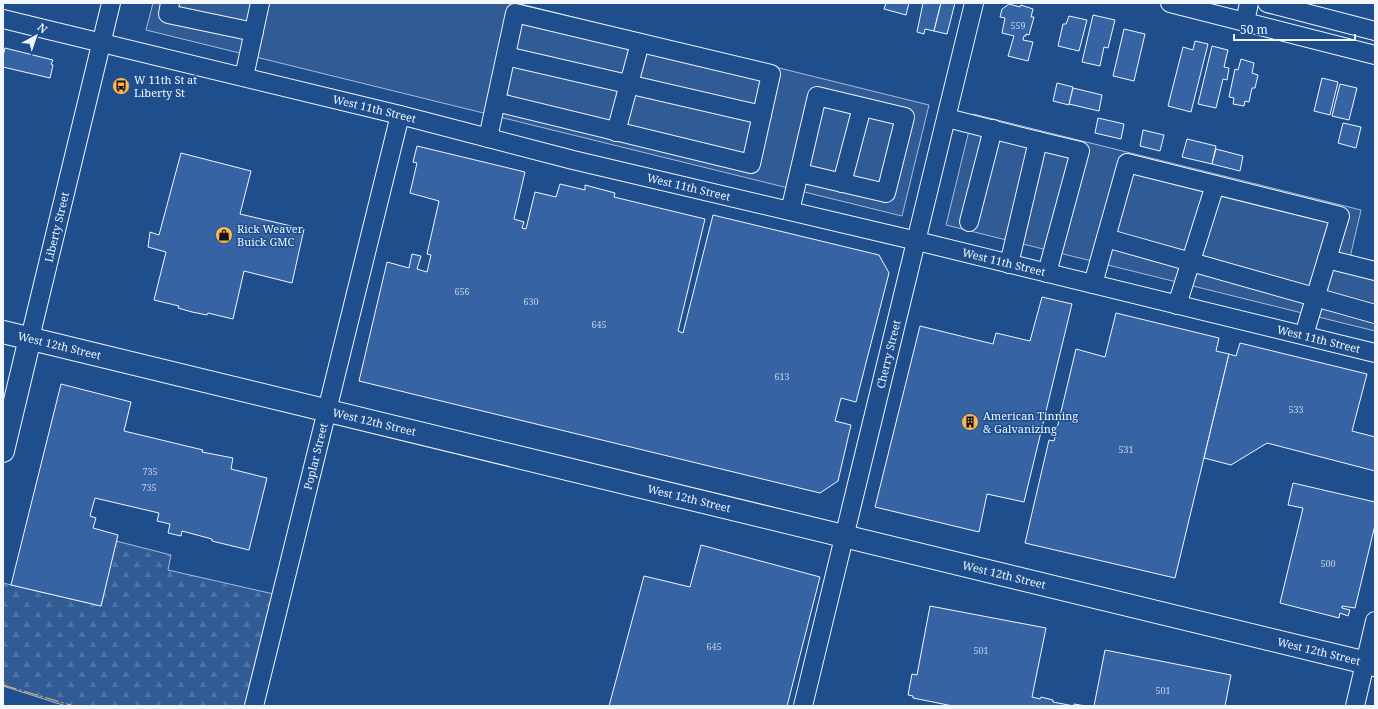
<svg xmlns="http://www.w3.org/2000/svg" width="1378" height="709" viewBox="0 0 1378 709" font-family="'Noto Serif',serif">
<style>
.forest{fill:url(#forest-firs);stroke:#a8bbd7}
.built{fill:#305b95;stroke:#a8bbd7}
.building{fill:#3563a3;stroke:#f2f6ff}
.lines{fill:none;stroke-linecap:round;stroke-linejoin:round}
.minor-casing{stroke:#f2f6ff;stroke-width:20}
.major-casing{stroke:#f2f6ff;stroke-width:24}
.minor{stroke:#1f4e8c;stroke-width:18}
.major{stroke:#1f4e8c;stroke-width:22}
.power{stroke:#ffb74d;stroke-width:1;stroke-dasharray:14 3 2 3;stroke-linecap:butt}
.labels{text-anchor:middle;stroke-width:3;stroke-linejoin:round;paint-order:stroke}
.number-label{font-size:9px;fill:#c3d1e8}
.poi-label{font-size:11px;fill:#f2f6ff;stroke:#1f4e8c;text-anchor:start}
.street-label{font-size:11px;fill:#f2f6ff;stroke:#1f4e8c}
</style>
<defs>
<pattern id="forest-firs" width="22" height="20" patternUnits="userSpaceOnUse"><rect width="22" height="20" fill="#305b95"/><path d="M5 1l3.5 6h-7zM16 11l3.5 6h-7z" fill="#4e73a5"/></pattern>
</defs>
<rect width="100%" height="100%" fill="#1f4e8c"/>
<path class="forest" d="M 116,541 L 171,555 L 168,570 L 278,595 L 248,706 L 66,706 L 3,686 L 3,583 L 101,606 Z"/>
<g class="built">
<path d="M 153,3 L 516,3 L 929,105 L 902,216 L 146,30 Z"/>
<path d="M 973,114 L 1361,210 L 1349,262 L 1375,269 L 1375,331 L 946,225 Z"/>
</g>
<g class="building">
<path d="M 886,3 L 909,3 L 906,15 L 884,9 Z"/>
<path d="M 923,3 L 941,3 L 934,31 L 925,29 L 924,34 L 917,32 Z"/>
<path d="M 941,3 L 955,3 L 947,34 L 934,31 Z"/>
<path d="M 1009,4 L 1020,7 L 1021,5 L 1033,9 L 1031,17 L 1034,17 L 1029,35 L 1026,34 L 1026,36 L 1024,36 L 1023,40 L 1033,42 L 1028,61 L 1008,56 L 1014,36 L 1002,33 L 1005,18 L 1000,17 L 1002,9 Z"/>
<path d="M 1093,15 L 1115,20 L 1108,48 L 1104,47 L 1100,66 L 1082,62 Z"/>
<path d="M 1069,16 L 1087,20 L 1079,51 L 1058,46 L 1063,24 L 1066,24 Z"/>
<path d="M 1124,29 L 1145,34 L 1134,81 L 1113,76 Z"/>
<path d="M 1195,41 L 1208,44 L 1191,112 L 1168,106 L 1183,47 L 1193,50 Z"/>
<path d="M 1212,46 L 1228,50 L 1224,67 L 1229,68 L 1227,80 L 1223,79 L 1216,108 L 1198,104 Z"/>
<path d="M 5,48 L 53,60 L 51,64 L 53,65 L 50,78 L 3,67 L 3,56 Z"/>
<path d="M 1241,59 L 1254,63 L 1252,73 L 1258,75 L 1255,88 L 1252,88 L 1249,102 L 1245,101 L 1244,106 L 1233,104 L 1234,98 L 1229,97 L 1235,69 L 1238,70 Z"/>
<path d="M 1322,78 L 1338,82 L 1330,115 L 1314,111 Z"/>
<path d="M 121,81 L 124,82 L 122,90 L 119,89 Z"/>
<path d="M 1057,83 L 1073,87 L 1069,105 L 1053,101 Z"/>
<path d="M 1340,84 L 1357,88 L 1349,120 L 1332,116 Z"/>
<path d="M 1073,88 L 1102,95 L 1099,111 L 1069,104 Z"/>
<path d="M 1098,118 L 1124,124 L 1121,139 L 1095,133 Z"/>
<path d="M 1343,123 L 1361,127 L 1356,148 L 1338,143 Z"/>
<path d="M 1143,130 L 1164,135 L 1160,151 L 1140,146 Z"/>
<path d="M 1187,139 L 1216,146 L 1212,164 L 1182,157 Z"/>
<path d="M 417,146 L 525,172 L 514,219 L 524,222 L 522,228 L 526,229 L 535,192 L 556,197 L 560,184 L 585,190 L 585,185 L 615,193 L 614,197 L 705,219 L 678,331 L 683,333 L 713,215 L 879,255 L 889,273 L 856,402 L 841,398 L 835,421 L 851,425 L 838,481 L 820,493 L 359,381 L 387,262 L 409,268 L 412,254 L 421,256 L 417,269 L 427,272 L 431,255 L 427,254 L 439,201 L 410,193 L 417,163 L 413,162 Z"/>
<path d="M 1216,149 L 1243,156 L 1240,171 L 1212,164 Z"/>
<path d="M 181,153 L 251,171 L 240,214 L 304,229 L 292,283 L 244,271 L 233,319 L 208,313 L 207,315 L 192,312 L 178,308 L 179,306 L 154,300 L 166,252 L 148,247 L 150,232 L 159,235 Z"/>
<path d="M 1042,297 L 1072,304 L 1024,502 L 987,494 L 979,532 L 875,507 L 920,326 L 993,344 L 996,333 L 1030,341 Z"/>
<path d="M 1116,313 L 1219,338 L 1216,351 L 1229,354 L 1175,578 L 1025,543 L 1049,440 L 1054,441 L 1076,349 L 1105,357 Z"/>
<path d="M 1240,343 L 1367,374 L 1352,431 L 1375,437 L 1375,471 L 1267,443 L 1231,465 L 1204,458 L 1229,354 L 1236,356 Z"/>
<path d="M 61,384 L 131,402 L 124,431 L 203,450 L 202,452 L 233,458 L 231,469 L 267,478 L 249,550 L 212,541 L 212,539 L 182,531 L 181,536 L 168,533 L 170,524 L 157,521 L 159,513 L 95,498 L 90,516 L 96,518 L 93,528 L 118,535 L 101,606 L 11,585 Z"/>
<path d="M 1293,483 L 1375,502 L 1375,525 L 1355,608 L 1342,606 L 1342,608 L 1350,610 L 1348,616 L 1340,613 L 1339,618 L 1280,603 L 1303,508 L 1288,505 Z"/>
<path d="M 701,545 L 820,577 L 787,706 L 609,706 L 644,576 L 690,587 Z"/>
<path d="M 930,606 L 1046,628 L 1032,697 L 1040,699 L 1041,697 L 1053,700 L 1053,702 L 1074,706 L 1074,704 L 1086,706 L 953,706 L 913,698 L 913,696 L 908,695 L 912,674 L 917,675 Z"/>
<path d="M 1105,650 L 1231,675 L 1225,706 L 1094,706 Z"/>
</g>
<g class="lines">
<g class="minor-casing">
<g id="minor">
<path d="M 170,3 L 168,14 L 254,32"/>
<path d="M 1170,3 L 1375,55"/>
<path d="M 1267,3 L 1375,31"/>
<path id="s1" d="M 3,19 L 400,115 L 573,160 L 917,241 L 1375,353"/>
<path d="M 1245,22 L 1249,3"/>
<path d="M 506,56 L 762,115"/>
<path d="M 244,77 L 260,3"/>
<path d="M 947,118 L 1038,141 L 1009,264"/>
<path d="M 616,132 L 640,43"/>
<path d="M 488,138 L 515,13 L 771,74 L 751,164 L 496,102"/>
<path d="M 1038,141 L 1080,151 L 1047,273"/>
<path d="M 842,183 L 862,107"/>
<path d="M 790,211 L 817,96 L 905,117 L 886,193 L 800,173"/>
<path d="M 969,222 L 993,129"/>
<path d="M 1106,238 L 1375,314"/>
<path d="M 1327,259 L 1375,271"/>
<path d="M 1093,284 L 1127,163 L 1340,216 L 1304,335"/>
<path d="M 1177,305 L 1215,185"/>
<path id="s2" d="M 30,338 L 111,3"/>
<path id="s3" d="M 254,706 L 400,115"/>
<path id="s4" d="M 803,706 L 974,3"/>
<path d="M 1355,706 L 1375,621"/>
</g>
</g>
<g class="major-casing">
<g id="major">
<path id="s5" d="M 3,332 L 1375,665"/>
<path d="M 3,451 L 30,338"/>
</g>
</g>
<use href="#minor" class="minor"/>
<use href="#major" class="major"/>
<path class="power" d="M 3,685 L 74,706"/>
</g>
<defs>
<g id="bus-disc" transform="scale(0.9)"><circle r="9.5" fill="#ffb74d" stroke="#1f4e8c"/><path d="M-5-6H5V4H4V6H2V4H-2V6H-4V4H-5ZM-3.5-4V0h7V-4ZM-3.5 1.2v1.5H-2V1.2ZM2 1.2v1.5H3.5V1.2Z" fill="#111"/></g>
<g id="shop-disc" transform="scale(0.9)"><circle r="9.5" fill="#ffb74d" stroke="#1f4e8c"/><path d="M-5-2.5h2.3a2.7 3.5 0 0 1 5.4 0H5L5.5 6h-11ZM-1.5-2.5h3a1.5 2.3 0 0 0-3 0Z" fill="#111"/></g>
<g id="building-disc" transform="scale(0.9)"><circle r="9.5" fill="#ffb74d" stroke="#1f4e8c"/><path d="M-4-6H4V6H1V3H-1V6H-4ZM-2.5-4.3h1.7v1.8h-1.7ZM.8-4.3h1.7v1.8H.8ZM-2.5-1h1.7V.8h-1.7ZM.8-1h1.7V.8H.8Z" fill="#111"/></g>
</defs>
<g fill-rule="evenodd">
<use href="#bus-disc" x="121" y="86"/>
<use href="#shop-disc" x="224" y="235"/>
<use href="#building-disc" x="970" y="422"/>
</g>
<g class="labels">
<g class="number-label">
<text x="1018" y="29">559</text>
<text x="462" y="295">656</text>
<text x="531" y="305">630</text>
<text x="599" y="328">645</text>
<text x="782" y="380">613</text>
<text x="1296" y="413">533</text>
<text x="1126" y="453">531</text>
<text x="150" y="475">735</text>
<text x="149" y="491">735</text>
<text x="1328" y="567">500</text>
<text x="714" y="650">645</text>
<text x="981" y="654">501</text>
<text x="1163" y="694">501</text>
</g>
<g class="poi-label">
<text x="134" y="84">W 11th St at<tspan x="134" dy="13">Liberty St</tspan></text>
<text x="237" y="233">Rick Weaver<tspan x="237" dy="13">Buick GMC</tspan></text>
<text x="983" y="420">American Tinning<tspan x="983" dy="13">&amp; Galvanizing</tspan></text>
</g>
<g class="street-label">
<text dy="4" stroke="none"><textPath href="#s1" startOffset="382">West 11th Street</textPath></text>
<text dy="4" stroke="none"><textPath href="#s1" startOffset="706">West 11th Street</textPath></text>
<text dy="4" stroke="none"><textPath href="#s2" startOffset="114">Liberty Street</textPath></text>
<text dy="4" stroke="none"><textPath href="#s1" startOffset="1030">West 11th Street</textPath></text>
<text dy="4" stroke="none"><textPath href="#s1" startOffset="1354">West 11th Street</textPath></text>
<text dy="4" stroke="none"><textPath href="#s5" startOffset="58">West 12th Street</textPath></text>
<text dy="4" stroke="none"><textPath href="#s4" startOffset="362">Cherry Street</textPath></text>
<text dy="4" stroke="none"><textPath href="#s5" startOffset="382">West 12th Street</textPath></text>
<text dy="4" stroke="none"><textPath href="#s3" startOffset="257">Poplar Street</textPath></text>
<text dy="4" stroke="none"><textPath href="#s5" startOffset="706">West 12th Street</textPath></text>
<text dy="4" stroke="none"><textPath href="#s5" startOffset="1030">West 12th Street</textPath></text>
<text dy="4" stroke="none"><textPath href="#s5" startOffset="1354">West 12th Street</textPath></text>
</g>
</g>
<rect width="1378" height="709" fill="none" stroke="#f2f6ff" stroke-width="8"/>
<g transform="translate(36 36) rotate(40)" stroke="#1f4e8c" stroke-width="3" paint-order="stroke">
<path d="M0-3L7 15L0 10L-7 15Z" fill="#f2f6ff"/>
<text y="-6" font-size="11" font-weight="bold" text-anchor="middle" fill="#f2f6ff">N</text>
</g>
<path d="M1234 34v6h121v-6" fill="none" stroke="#f2f6ff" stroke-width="2"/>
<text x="1240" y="34" font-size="12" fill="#f2f6ff" stroke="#1f4e8c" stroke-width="3" paint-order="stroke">50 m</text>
</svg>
